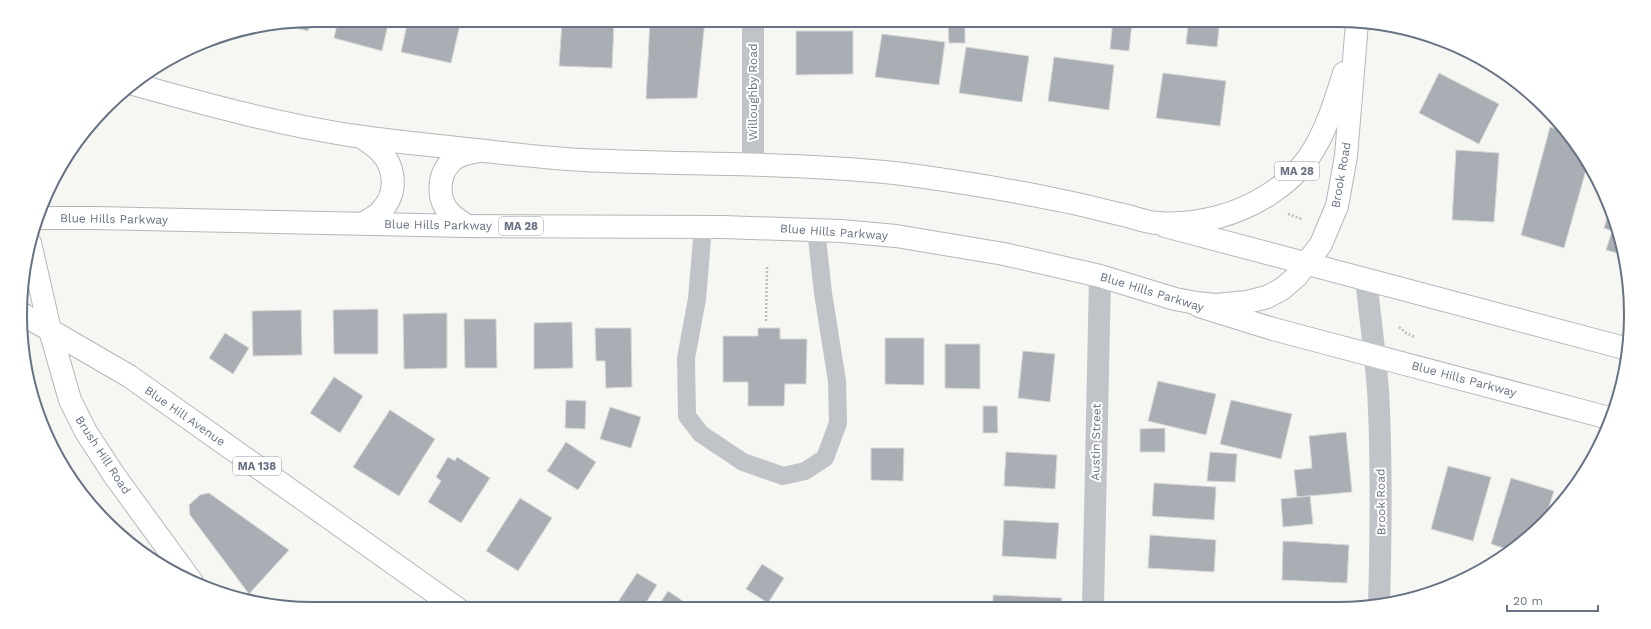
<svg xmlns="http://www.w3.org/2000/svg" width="1651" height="629" viewBox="0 0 1651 629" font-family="'Work Sans',sans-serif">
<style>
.building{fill:#a9aeb5;stroke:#d8d8d6}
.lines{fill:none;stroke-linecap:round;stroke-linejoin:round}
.secondary-casing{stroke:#b2b6bc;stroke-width:24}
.primary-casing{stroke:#b3b6bb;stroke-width:24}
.highway-casing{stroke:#b5b7bb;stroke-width:24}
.path{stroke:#babcbf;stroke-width:2.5;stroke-dasharray:2 2;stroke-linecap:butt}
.lane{stroke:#c0c3c7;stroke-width:18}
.street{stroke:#c0c3c7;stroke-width:22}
.secondary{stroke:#fff;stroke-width:22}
.primary{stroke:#fff;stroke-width:22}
.highway{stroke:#fff;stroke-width:22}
.labels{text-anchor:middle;stroke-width:4;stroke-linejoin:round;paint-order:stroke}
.shield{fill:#fff;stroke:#959ca8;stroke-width:1}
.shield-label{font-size:11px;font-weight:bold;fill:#677283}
.street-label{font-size:12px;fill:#677283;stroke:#fff}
.rim{fill:none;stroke:#677283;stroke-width:2}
</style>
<rect width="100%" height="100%" fill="#f6f7f3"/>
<g class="building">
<path d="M 338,20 L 389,20 L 382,51 L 334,38 Z"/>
<path d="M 408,20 L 461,20 L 451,63 L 401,52 Z"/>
<path d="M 650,20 L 705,20 L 697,98 L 646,99 Z"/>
<path d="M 1113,20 L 1132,22 L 1129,51 L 1110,49 Z"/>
<path d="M 311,21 L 308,31 L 285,25 Z"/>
<path d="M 562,22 L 614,24 L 612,68 L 559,66 Z"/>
<path d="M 948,23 L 965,23 L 965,43 L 949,43 Z"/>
<path d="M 1188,26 L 1219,28 L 1217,47 L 1186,44 Z"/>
<path d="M 796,31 L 853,31 L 853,74 L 796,75 Z"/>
<path d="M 882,34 L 945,42 L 939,85 L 875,77 Z"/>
<path d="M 966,47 L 1029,56 L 1022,102 L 959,93 Z"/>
<path d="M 1054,57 L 1114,65 L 1109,110 L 1048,101 Z"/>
<path d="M 1163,73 L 1226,81 L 1220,126 L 1156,118 Z"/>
<path d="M 1439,73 L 1499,104 L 1479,144 L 1419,113 Z"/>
<path d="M 1550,127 L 1566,132 L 1588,163 L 1564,248 L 1521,235 Z"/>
<path d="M 1456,150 L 1499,153 L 1494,222 L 1452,220 Z"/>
<path d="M 1610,208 L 1615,220 L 1624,255 L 1606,250 L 1612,231 L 1604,228 Z"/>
<path d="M 378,309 L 378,354 L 334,354 L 333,310 Z"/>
<path d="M 301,310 L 302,355 L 253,356 L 252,311 Z"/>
<path d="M 447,313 L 447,368 L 404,369 L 403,314 Z"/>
<path d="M 464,319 L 496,319 L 497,368 L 465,368 Z"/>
<path d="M 572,322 L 573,368 L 534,369 L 534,323 Z"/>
<path d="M 595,328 L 631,328 L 632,387 L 606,388 L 605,361 L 596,361 Z"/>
<path d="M 758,328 L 780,328 L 780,339 L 807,339 L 806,384 L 785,384 L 784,406 L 748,406 L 748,382 L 723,382 L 723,336 L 758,336 Z"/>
<path d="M 225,333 L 249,348 L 233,374 L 209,358 Z"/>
<path d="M 885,338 L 924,338 L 924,385 L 885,384 Z"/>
<path d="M 945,344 L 980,344 L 980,389 L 945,388 Z"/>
<path d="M 1023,351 L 1055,354 L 1050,402 L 1018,398 Z"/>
<path d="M 334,377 L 363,396 L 340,433 L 310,413 Z"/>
<path d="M 1158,381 L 1216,394 L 1206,435 L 1148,421 Z"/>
<path d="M 566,400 L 586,401 L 585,429 L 565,428 Z"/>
<path d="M 1231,400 L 1292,414 L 1281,459 L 1220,444 Z"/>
<path d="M 983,406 L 997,406 L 998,433 L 983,433 Z"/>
<path d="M 610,407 L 641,417 L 631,448 L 600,439 Z"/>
<path d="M 390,410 L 435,439 L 399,496 L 353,467 Z"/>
<path d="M 1165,428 L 1165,452 L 1140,452 L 1140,429 Z"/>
<path d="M 1346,432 L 1352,492 L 1297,497 L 1294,470 L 1312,468 L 1309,436 Z"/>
<path d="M 566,442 L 596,462 L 578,490 L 547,471 Z"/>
<path d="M 871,448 L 904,448 L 903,481 L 871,480 Z"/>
<path d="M 1006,452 L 1057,455 L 1055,489 L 1004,486 Z"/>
<path d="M 1210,452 L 1237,454 L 1235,482 L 1207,481 Z"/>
<path d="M 448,457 L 455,461 L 457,457 L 490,478 L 461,523 L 428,502 L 441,481 L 436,477 Z"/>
<path d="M 1448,466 L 1491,477 L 1473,541 L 1431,529 Z"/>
<path d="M 1511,478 L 1554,491 L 1545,519 L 1531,536 L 1510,550 L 1491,544 Z"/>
<path d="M 1154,483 L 1216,487 L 1214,520 L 1152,516 Z"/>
<path d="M 209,493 L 289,550 L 249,594 L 190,515 L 189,505 L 200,495 Z"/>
<path d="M 1310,496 L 1313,524 L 1283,527 L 1281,499 Z"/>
<path d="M 520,498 L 552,518 L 518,571 L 486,551 Z"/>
<path d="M 1004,520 L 1059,523 L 1056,559 L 1002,556 Z"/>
<path d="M 1150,535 L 1216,540 L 1214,572 L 1148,568 Z"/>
<path d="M 1283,541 L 1349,545 L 1347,583 L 1282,580 Z"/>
<path d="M 762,564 L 784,578 L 768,603 L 746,589 Z"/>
<path d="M 637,573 L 657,585 L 647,601 L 657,608 L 668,591 L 693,608 L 614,608 Z"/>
<path d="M 993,595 L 1062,598 L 1061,607 L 993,607 Z"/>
</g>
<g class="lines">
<g class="secondary-casing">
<g id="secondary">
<path d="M 1165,226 L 1628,349"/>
<path d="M 1199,306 L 1273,329 L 1609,418"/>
<path d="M 50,330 L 70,400 L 86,432 L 114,475 L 192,582"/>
</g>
</g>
<g class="primary-casing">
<g id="primary">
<path d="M 133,84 C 208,105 285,126 362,137 C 397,142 432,145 466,149 C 505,153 544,158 583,160 C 690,165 797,162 903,174 C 955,181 1006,189 1058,200 C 1081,204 1104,211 1128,216 C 1138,219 1149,223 1159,223 C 1179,225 1198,222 1218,217 C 1252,208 1288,187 1309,157 C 1326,132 1335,102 1344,73"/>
<path d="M 362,137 C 367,141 373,145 379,150 C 396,167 398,193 381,211 C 377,216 370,219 364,223"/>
<path d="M 36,218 L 95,218 L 467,226 L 723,227 L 841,231 L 896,236 L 1004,254 L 1100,276 L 1175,299 L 1196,303 L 1216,305 L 1247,302 L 1267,297 L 1282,289 L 1296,277 L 1321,244 L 1337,206 L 1346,156 L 1357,23"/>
<path d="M 467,226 C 462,222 456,219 452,215 C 436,201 437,174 453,160 C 460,154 470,153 479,151"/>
</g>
</g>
<g class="highway-casing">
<g id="highway">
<path d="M 30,243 L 50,330"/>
<path d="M 24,315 L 129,376 L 458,609"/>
</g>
</g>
<g class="path">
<path d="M 1288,214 L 1302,219"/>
<path d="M 766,321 L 767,267"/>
<path d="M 1399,327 L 1406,333 L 1415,337"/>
</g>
<path class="lane" d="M 703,227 L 697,299 L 686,358 L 687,416 L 701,434 L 743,462 L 783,476 L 805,471 L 825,458 L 838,423 L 837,381 L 823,293 L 816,229"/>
<g class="street">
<path d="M 753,164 L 753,20"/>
<path d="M 1366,279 C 1370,316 1375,353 1378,390 C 1382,462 1381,533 1379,605"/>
<path d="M 1093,607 L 1100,276"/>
</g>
<use href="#secondary" class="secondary"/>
<use href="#primary" class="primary"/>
<use href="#highway" class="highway"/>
</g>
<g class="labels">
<g class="shield">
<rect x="1275" y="162" width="44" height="18" rx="3"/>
<rect x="499" y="217" width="44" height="18" rx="3"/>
<rect x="233" y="457" width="48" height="18" rx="3"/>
</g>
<g class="shield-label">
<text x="1297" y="175">MA 28</text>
<text x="521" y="230">MA 28</text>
<text x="257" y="470">MA 138</text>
</g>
<g class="street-label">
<text transform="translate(753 92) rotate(-90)" y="4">Willoughby Road</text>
<text transform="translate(1341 175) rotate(-80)" y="4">Brook Road</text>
<text transform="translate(114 219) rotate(1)" y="4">Blue Hills Parkway</text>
<text transform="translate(438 225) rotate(1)" y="4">Blue Hills Parkway</text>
<text transform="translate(834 232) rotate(4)" y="4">Blue Hills Parkway</text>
<text transform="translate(1152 292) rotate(17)" y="4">Blue Hills Parkway</text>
<text transform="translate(1464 379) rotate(15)" y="4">Blue Hills Parkway</text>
<text transform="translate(185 416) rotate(35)" y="4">Blue Hill Avenue</text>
<text transform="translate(1096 442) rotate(-89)" y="4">Austin Street</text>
<text transform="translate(103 455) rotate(57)" y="4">Brush Hill Road</text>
<text transform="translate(1381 502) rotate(-91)" y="4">Brook Road</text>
</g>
</g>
<path d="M0 0H1651V629H0ZM314 27H1337A287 287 0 0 1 1624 314V315A287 287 0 0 1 1337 602H314A287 287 0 0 1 27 315V314A287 287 0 0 1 314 27Z" fill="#fff" fill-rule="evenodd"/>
<path class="rim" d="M314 27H1337A287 287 0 0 1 1624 314V315A287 287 0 0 1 1337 602H314A287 287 0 0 1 27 315V314A287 287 0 0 1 314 27Z"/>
<path d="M1507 605v6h91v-6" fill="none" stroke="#677283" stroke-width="2"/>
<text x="1513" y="605" font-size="12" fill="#677283" stroke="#ffffff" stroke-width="3" paint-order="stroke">20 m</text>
</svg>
